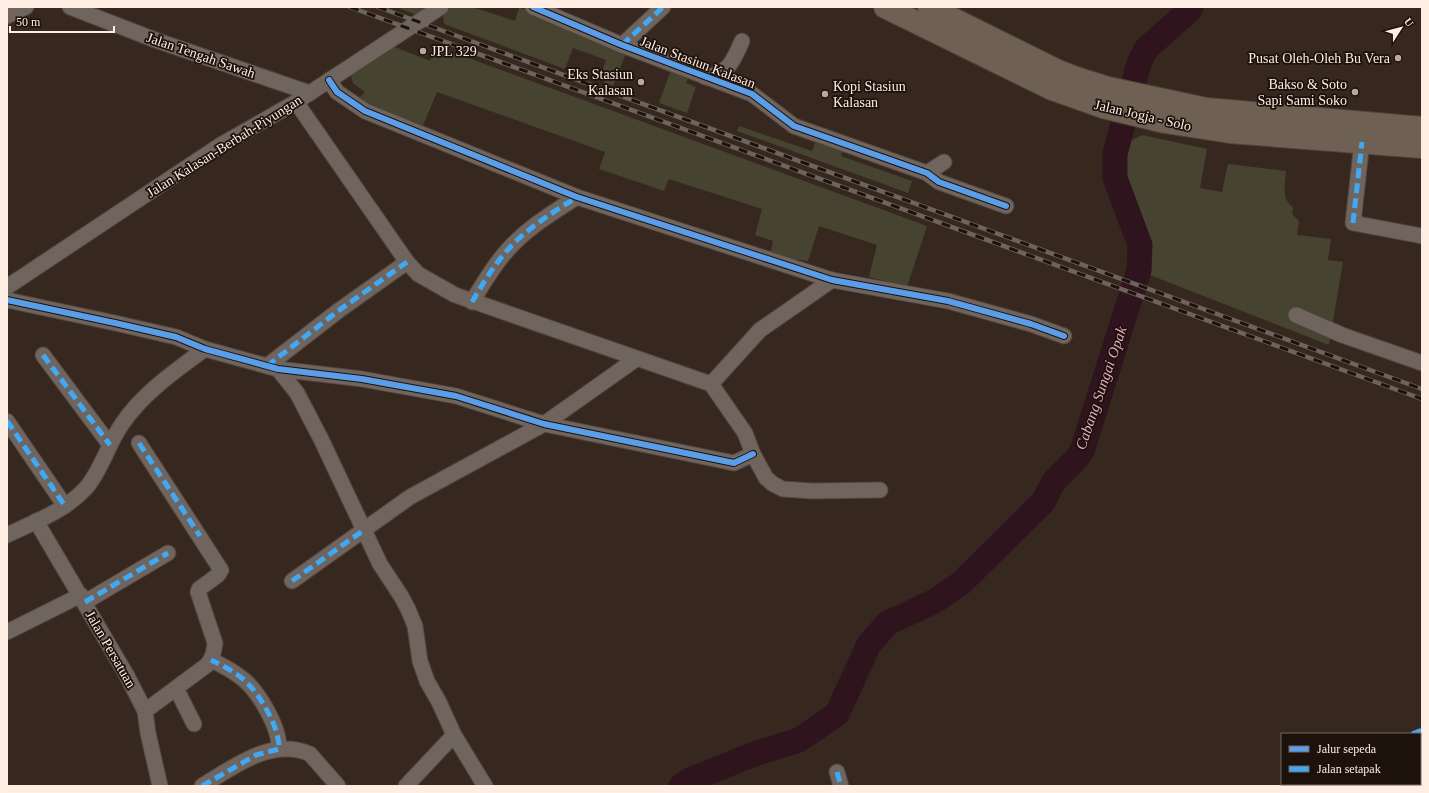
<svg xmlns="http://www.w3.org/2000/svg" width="1429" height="793" viewBox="0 0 1429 793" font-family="'Times New Roman',serif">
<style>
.green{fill:#464430}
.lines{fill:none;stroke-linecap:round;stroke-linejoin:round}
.river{stroke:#2f141e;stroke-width:25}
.minor-casing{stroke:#51453e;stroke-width:17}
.highway-casing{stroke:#51453e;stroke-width:24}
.minor{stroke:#70645e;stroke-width:15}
.highway{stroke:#6e6154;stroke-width:22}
.rail-casing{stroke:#6d645b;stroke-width:4.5}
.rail{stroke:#1d110b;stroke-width:3;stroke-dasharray:9;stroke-linecap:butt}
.quiet{stroke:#3fa9f5;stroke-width:5;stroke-dasharray:10 5;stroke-linecap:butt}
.cycleway-casing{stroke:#1d110b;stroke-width:8}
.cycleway{stroke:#5a9eea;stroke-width:6}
.poi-dot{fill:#b8a89e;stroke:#1d110b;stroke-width:1.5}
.labels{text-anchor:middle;stroke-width:3.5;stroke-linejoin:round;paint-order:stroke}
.poi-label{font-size:14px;fill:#feede3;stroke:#1d110b;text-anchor:end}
.street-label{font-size:14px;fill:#feede3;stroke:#1d110b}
.water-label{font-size:15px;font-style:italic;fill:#ecadc4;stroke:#1d110b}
</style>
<rect width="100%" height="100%" fill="#36281f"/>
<g class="green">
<path d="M 396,7 L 427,7 L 428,9 L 417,15 Z"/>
<path d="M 452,7 L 472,7 L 515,21 L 519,8 L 528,10 L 627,51 L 613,86 L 604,83 L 605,77 L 601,75 L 606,60 L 573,48 L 565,69 L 444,24 L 443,13 Z"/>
<path d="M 436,46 L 927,226 L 907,287 L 869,277 L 877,245 L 819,226 L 808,261 L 770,256 L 773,241 L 755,235 L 762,209 L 669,179 L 664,191 L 599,169 L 605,152 L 437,92 L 422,128 L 359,105 L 358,99 L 365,92 L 353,83 L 351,75 L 395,47 L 430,61 Z"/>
<path d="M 672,67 L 690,74 L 686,83 L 696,87 L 687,113 L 659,103 Z"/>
<path d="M 739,126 L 812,151 L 817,138 L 843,147 L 841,156 L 912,181 L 908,193 L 737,131 Z"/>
<path d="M 1142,135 L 1207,149 L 1200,188 L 1222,192 L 1228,164 L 1286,171 C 1285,184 1281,199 1293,207 L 1292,214 L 1299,221 L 1297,235 L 1331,239 L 1328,260 L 1343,262 L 1329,345 L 1137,270 L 1133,266 L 1131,260 L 1134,240 L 1125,201 L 1123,164 L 1120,163 L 1119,156 L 1121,146 Z"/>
</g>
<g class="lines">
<path class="river" d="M 681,786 L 690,780 L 754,754 L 799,740 L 837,714 L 869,644 L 888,623 L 935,601 L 960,584 L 1043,502 L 1054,481 L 1075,460 L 1082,451 L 1139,270 L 1140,245 L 1115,178 L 1115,154 L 1139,63 L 1146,49 L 1190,10 L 1191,7"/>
<g class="minor-casing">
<g id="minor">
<path d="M 70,7 L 158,41 L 310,93"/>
<path d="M 533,7 L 622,45 L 752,94 L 794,126 L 927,173 L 939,182 L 1006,206"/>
<path d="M 7,16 L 26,7"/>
<path d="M 622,45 L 663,7"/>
<path d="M 705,77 C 729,74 733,61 742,41"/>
<path d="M 329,80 L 337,92 L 365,111 L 577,197 L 832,280 L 948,301 L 1031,324 L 1064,336"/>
<path d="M 296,102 L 407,262 L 418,274 L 455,295 L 711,384 L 745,433 L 753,454 L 766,478 L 773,484 L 783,489 L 812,491 L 880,490"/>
<path d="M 1362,142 L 1353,223 L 1422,236"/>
<path d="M 927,173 L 944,162"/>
<path d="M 7,287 L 219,146 L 296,102 L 441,7"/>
<path d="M 7,300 L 115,323 L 176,337 L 205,349 L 278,369 L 362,379 L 456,396 L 544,424 L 734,463 L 753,454"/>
<path d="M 472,302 C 482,285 492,268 505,253 C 524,230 552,213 577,197"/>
<path d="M 1296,315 L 1342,335 L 1422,363"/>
<path d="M 43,355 L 110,445"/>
<path d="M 267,366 L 338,311 L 407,262"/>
<path d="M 278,369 L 297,393 L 321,439 L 380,564 L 401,596 L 408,609 L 415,626 L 420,661 L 427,681 L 439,702 L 454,735 L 485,786"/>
<path d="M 711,384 L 760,330 L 832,280"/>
<path d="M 7,421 L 65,506"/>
<path d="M 139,443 L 221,570 L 218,575 L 199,589 L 198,592 L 215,643 C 214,651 213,658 207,665 L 145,711"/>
<path d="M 36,521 L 126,674 L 145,711 L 148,733 L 160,786"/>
<path d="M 7,535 C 34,522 65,511 86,488 C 101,471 108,444 122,424 C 143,393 175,371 205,349"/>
<path d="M 292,581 L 410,497 L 544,424 L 636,359"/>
<path d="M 85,602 L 168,553"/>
<path d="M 7,632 L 81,595"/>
<path d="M 211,660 C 222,665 233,671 243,679 C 259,692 280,728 279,749"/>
<path d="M 176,688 L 194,724"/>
<path d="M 837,772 L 841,786"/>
<path d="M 202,786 C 233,767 272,737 310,754 L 338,786"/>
<path d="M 406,786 L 454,735"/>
</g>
</g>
<g class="highway-casing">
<g id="highway">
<path d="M 885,7 L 1052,89 L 1103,107 L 1165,122 L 1230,132 L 1422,147"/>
<path d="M 929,7 L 1058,71 L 1079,79 L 1108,88 L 1206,109 L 1422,128"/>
</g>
</g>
<use href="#minor" class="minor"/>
<use href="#highway" class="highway"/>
<g class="rail-casing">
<g id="rail">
<path d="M 350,7 L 1422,399"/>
<path d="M 378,7 L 1422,389"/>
</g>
</g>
<use href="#rail" class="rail"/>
<g class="quiet">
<path d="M 622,45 L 663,7"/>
<path d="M 1353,223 L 1362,142"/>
<path d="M 472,302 C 482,285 492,268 505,253 C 524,230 552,213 577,197"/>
<path d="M 43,355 L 110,445"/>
<path d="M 267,366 L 338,311 L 407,262"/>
<path d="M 7,421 L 65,506"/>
<path d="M 139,443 L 200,536"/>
<path d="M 292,581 L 364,530"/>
<path d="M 85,602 L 168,553"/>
<path d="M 1412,734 L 1422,730"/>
<path d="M 837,772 L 841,786"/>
<path d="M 202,786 L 256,755 L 279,749 C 280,728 259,692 243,679 C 233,671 222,665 211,660"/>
<path d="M 1292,786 L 1297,784"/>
</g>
<g class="cycleway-casing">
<g id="cycleway">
<path d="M 533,7 L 622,45 L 752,94 L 794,126 L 927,173 L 939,182 L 1006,206"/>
<path d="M 329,80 L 337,92 L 365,111 L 577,197 L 832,280 L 948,301 L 1031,324 L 1064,336"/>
<path d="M 7,300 L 115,323 L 176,337 L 205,349 L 278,369 L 362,379 L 456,396 L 544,424 L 734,463 L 753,454"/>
</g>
</g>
<use href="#cycleway" class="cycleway"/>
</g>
<g class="poi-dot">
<circle cx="423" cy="51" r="4"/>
<circle cx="1398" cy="58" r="4"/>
<circle cx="641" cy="82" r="4"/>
<circle cx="1355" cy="92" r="4"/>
<circle cx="825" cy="94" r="4"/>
</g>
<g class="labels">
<g class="poi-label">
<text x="431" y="56" text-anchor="start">JPL 329</text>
<text x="1390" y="63">Pusat Oleh-Oleh Bu Vera</text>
<text x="633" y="79">Eks Stasiun<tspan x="633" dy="16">Kalasan</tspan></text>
<text x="1347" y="89">Bakso &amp; Soto<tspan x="1347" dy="16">Sapi Sami Soko</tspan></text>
<text x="833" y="91" text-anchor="start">Kopi Stasiun<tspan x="833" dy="16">Kalasan</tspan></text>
</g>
<g class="street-label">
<text transform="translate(201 55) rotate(19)" y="5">Jalan Tengah Sawah</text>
<text transform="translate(698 62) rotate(21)" y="5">Jalan Stasiun Kalasan</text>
<text transform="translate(1143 115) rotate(13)" y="5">Jalan Jogja - Solo</text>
<text transform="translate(224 146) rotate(-32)" y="5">Jalan Kalasan-Berbah-Piyungan</text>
<text transform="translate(111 649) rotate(60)" y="5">Jalan Persatuan</text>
</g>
<g class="water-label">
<text transform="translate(1101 388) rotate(-71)" y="5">Cabang Sungai Opak</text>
</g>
</g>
<rect width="1429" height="793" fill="none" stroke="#feede3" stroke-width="16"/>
<rect x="1281" y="733" width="140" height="52" fill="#1d110b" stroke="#776961"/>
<rect x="1289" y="746" width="20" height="6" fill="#5a9eea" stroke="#776961"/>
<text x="1317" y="753" font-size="12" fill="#feede3">Jalur sepeda</text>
<rect x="1289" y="766" width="20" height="6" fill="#3fa9f5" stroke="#776961"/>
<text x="1317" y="773" font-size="12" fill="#feede3">Jalan setapak</text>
<g transform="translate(1401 28) rotate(54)" stroke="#1d110b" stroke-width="3" paint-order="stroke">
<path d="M0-3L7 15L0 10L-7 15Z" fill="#feede3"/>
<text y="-6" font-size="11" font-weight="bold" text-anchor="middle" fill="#feede3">U</text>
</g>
<path d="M10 26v6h104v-6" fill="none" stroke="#feede3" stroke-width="2"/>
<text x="16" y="26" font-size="12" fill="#feede3" stroke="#1d110b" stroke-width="3" paint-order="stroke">50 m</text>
</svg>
